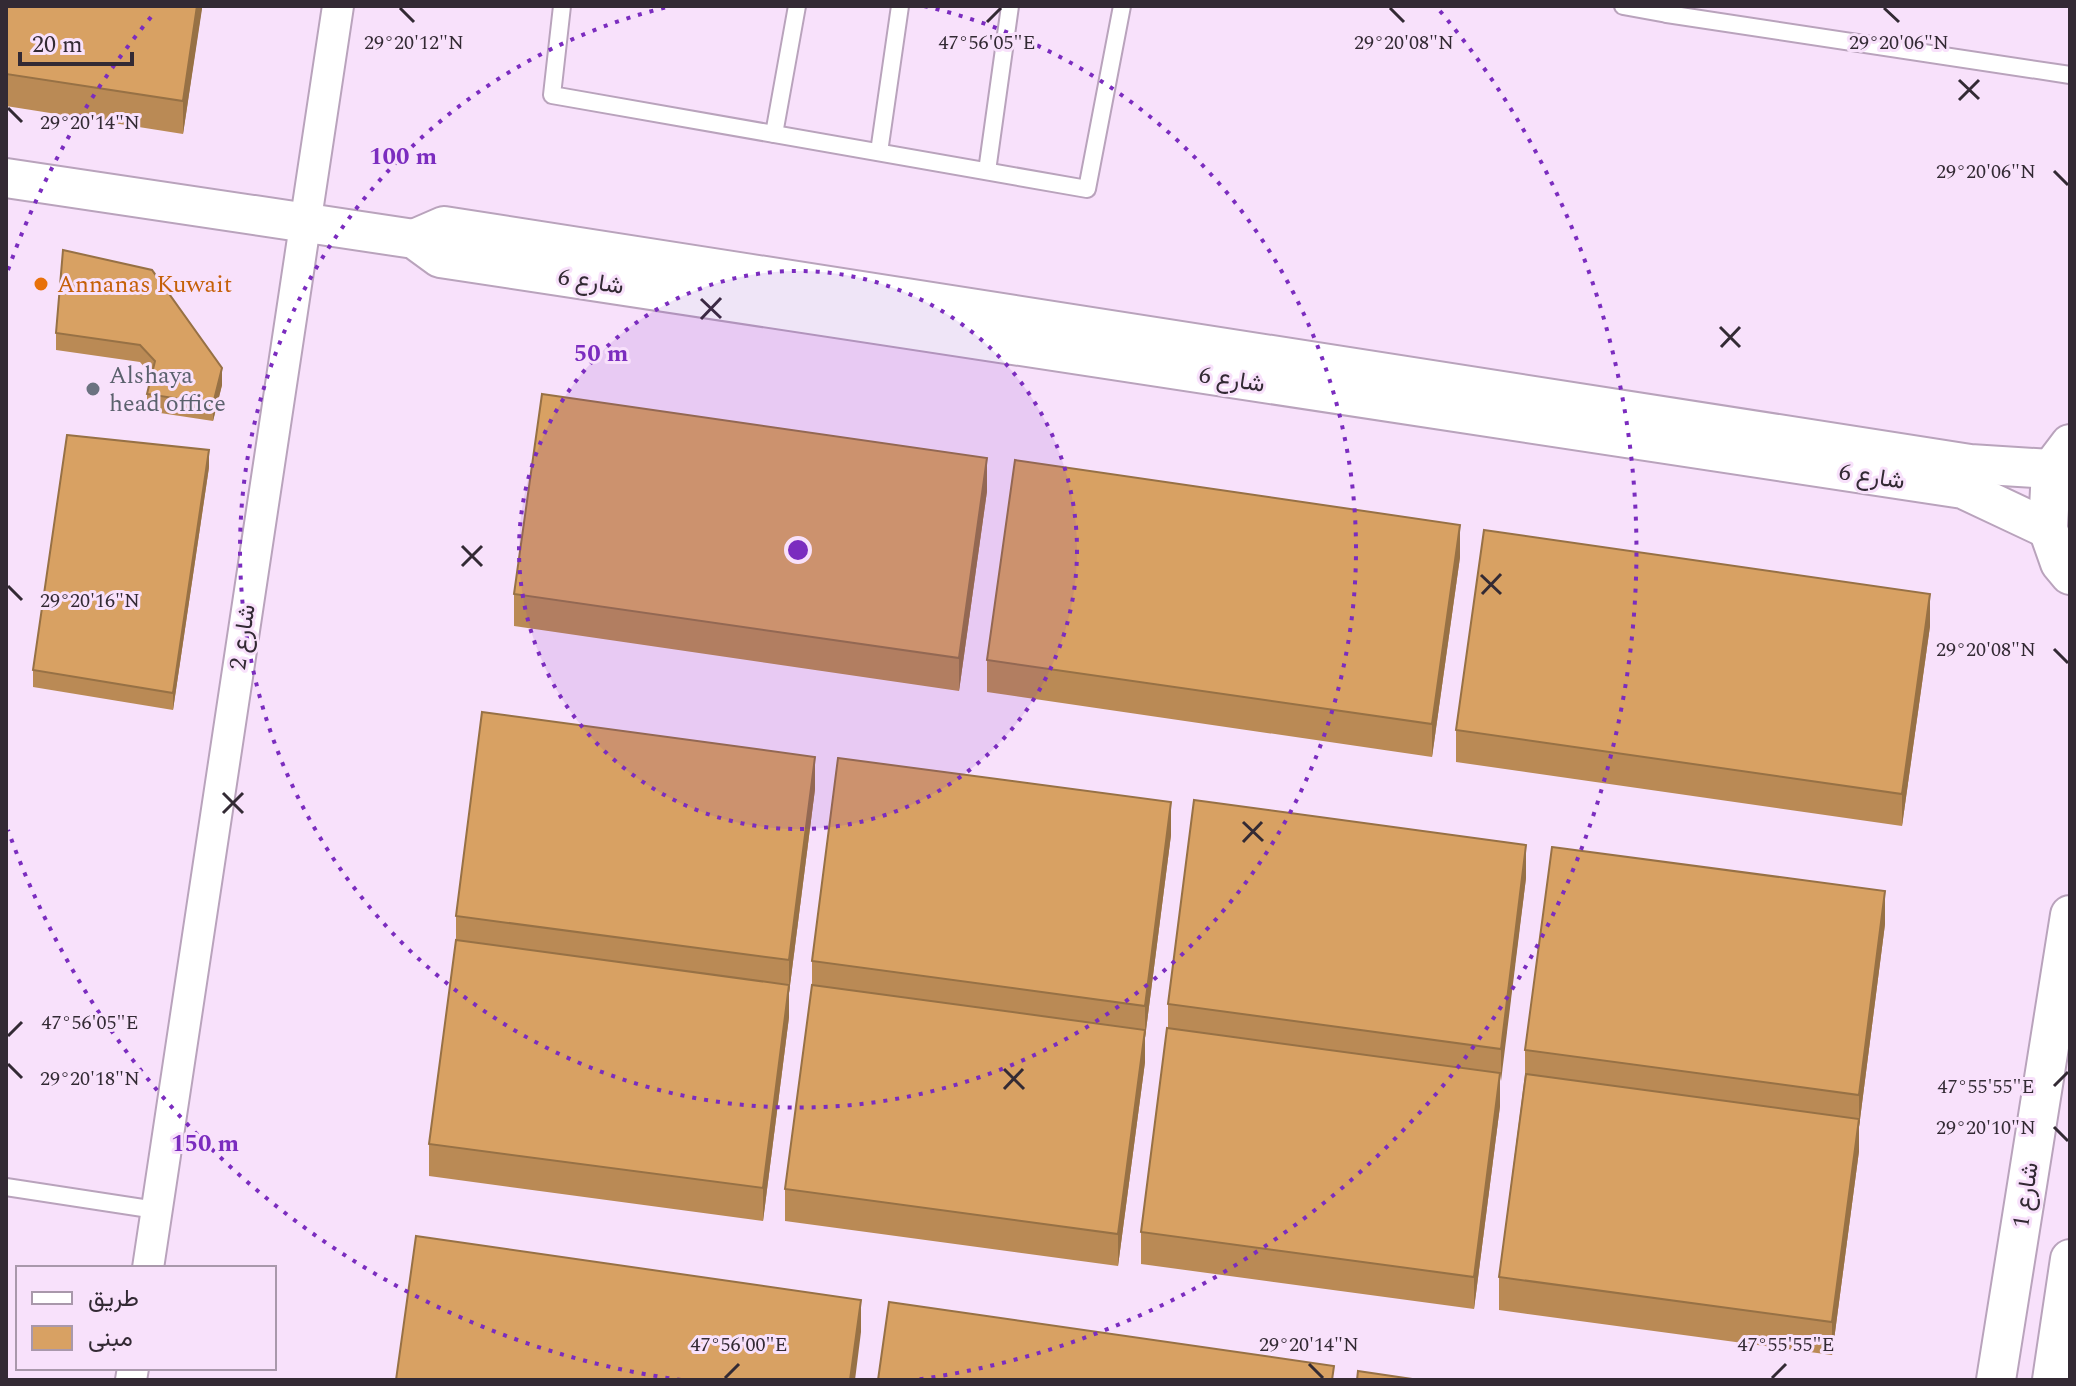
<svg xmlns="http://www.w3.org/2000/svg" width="2076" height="1386" viewBox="0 0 2076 1386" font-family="Spectral,Vazirmatn,serif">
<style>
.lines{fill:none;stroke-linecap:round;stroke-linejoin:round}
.service-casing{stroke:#b9a3bc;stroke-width:20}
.minor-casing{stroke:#b9a3bc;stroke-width:34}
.tertiary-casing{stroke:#b9a3bc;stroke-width:42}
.service{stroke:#fff;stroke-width:16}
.minor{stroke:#fff;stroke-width:30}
.tertiary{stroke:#fff;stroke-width:38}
.wall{fill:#ba8a55}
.shaded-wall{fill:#977145}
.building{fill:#d8a163;stroke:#977145;stroke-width:2}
.ticks{fill:none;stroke:#332a34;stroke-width:3}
.ring{fill:none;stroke:#7b2cbf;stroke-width:4;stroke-dasharray:4 8}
.food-dot{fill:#e8710a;stroke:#f8e1fb;stroke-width:3}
.worship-dot{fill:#6b7280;stroke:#f8e1fb;stroke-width:3}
.labels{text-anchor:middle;stroke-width:6;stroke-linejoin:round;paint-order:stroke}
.street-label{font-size:24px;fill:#332a34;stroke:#f8e1fb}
.food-label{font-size:24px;fill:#c56008;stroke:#f8e1fb;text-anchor:start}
.worship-label{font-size:24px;fill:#5b616d;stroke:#f8e1fb;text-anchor:start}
.ticks-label{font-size:20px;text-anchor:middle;fill:#332a34;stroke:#f8e1fb;stroke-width:6;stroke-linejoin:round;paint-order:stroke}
.centre{fill:#7b2cbf;stroke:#f8e1fb;stroke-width:4}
.ring-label{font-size:24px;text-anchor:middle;font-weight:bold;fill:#7b2cbf;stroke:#f8e1fb;stroke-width:6;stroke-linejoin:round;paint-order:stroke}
</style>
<rect width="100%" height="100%" fill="#f8e1fb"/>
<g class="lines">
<g class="service-casing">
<g id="service">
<path d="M 562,6 L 552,95 L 1087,189 L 1122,6"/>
<path d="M 1623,6 L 1667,14"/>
<path d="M 1662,6 L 1667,14 L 2070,75"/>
<path d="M 774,134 L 797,6"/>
<path d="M 879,152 L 900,6"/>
<path d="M 987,171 L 1010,6"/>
<path d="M 6,1187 L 156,1210"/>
</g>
</g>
<g class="minor-casing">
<g id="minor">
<path d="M 148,1268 L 338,6"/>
<path d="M 131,1380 L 133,1368"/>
</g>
</g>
<g class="tertiary-casing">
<g id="tertiary">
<path d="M 6,178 L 414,239 L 440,258 L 1963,489 L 2048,529"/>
<path d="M 414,239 L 444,226 L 1970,464 L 2051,469"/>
<path d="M 2070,444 L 2051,469 L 2048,529 L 2060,563 L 2070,575"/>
<path d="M 1996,1380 L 2070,915"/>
<path d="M 2052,1380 L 2070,1259"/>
</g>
</g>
<use href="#service" class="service"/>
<use href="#minor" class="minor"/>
<use href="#tertiary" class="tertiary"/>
</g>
<g class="wall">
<path d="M 6,6 L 202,6 L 183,134 L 6,106 Z"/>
<path d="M 63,250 L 222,385 L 213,421 L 147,411 L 147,394 L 151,375 L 140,362 L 56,350 L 56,333 Z"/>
<path d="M 209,467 L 173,710 L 33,687 L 33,670 Z"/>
<path d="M 987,491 L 959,691 L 514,626 L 514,594 Z"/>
<path d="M 1460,557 L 1432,757 L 987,692 L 987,660 Z"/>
<path d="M 1930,626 L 1902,826 L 1456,762 L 1456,730 Z"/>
<path d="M 815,789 L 789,993 L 789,1017 L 763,1221 L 429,1176 L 429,1144 L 456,940 L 456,916 Z"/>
<path d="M 1171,835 L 1145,1038 L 1145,1062 L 1118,1266 L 785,1221 L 785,1189 L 812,985 L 812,961 Z"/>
<path d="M 1526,878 L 1500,1081 L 1500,1106 L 1474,1309 L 1141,1264 L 1141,1232 L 1168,1029 L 1168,1004 Z"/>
<path d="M 1885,924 L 1859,1127 L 1859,1151 L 1832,1355 L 1499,1310 L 1499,1277 L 1525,1075 L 1525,1050 Z"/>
</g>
<g class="shaded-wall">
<path d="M 197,6 L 202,6 L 202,9 L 183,134 L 183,101 Z"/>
<path d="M 222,368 L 222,385 L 213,421 L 213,404 Z"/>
<path d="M 209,450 L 209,467 L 173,710 L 173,693 Z"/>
<path d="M 987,458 L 987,491 L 959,691 L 959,658 Z"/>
<path d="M 1460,525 L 1460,557 L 1432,757 L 1432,724 Z"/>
<path d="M 1930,594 L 1930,626 L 1902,826 L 1902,794 Z"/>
<path d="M 815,757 L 815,789 L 789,993 L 789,960 Z"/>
<path d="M 1171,802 L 1171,835 L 1145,1038 L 1145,1062 L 1118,1266 L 1118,1234 L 1145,1030 L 1145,1006 Z"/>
<path d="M 1526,845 L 1526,878 L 1501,1081 L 1501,1049 Z"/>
<path d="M 1885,891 L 1885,924 L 1859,1127 L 1859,1151 L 1832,1355 L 1832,1322 L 1859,1119 L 1859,1095 Z"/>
<path d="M 789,985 L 789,1017 L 763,1221 L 763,1188 Z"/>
<path d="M 1500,1073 L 1500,1106 L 1474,1309 L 1474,1277 Z"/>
<path d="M 861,1300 L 861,1332 L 855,1380 L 850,1380 Z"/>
</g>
<g class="building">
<path d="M 6,6 L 197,6 L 183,101 L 6,74 Z"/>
<path d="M 63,250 L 152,270 L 222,368 L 213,404 L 147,394 L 155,361 L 140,345 L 56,333 Z"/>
<path d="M 542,394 L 987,458 L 959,658 L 514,594 Z"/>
<path d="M 67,435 L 209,450 L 173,693 L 33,670 Z"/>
<path d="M 1015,460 L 1460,525 L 1432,724 L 987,660 Z"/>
<path d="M 1484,530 L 1930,594 L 1902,794 L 1456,730 Z"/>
<path d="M 482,712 L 815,757 L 789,960 L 456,916 Z"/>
<path d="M 838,758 L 1171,802 L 1145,1006 L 812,961 Z"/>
<path d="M 1194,800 L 1526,845 L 1501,1049 L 1168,1004 Z"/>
<path d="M 1552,847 L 1885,891 L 1859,1095 L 1525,1050 Z"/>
<path d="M 456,940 L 789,985 L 763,1188 L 429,1144 Z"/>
<path d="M 812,985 L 1145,1030 L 1118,1234 L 785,1189 Z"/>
<path d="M 1167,1028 L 1500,1073 L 1474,1277 L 1141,1232 Z"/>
<path d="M 1526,1074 L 1859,1119 L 1832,1322 L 1499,1277 Z"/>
<path d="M 416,1236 L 861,1300 L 850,1380 L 396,1380 Z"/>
<path d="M 889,1302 L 1334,1366 L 1332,1380 L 878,1380 Z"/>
<path d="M 1358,1371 L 1419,1380 L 1357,1380 Z"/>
</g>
<path class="ticks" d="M 400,8 L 414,22M 1390,8 L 1404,22M 1884,8 L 1899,22M 987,22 L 1001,8M 1959,80 L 1979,99M 1959,100 L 1979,80M 8,108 L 22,122M 2054,171 L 2068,185M 701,299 L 721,318M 701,319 L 721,298M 1720,327 L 1740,347M 1721,347 L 1740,327M 462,546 L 482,566M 462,566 L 482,546M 1481,575 L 1501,594M 8,586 L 22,600M 1482,594 L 1501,574M 2054,649 L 2068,663M 223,793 L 243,813M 223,813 L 243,793M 1243,822 L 1263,841M 1243,842 L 1262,822M 8,1036 L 22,1022M 8,1064 L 22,1078M 1004,1069 L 1024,1089M 2054,1086 L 2068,1072M 1004,1089 L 1023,1069M 2054,1127 L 2068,1141M 1309,1364 L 1323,1378M 725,1378 L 739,1364M 1772,1378 L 1786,1364"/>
<circle cx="798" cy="550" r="279" fill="#7b2cbf" fill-opacity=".12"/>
<g class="ring">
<circle cx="798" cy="550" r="279"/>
<path d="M924 6A558 558 0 1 1 672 6"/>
<path d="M681 1380A838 838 0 0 1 8 830M8 270A838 838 0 0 1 156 11M1440 11A838 838 0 0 1 915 1380"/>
</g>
<circle class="food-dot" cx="41" cy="284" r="8"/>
<circle class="worship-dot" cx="93" cy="389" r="8"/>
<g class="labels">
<g class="street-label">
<text transform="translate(591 281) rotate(9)" y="8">شارع 6</text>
<text transform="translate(1232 379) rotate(9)" y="8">شارع 6</text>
<text transform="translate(1872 476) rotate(9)" y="8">شارع 6</text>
<text transform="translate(242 637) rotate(-81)" y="8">شارع 2</text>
<text transform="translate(2025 1195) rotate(-81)" y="8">شارع 1</text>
</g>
<g class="food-label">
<text x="57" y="292">Annanas Kuwait</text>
</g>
<g class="worship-label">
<text x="109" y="383">Alshaya<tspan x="109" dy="28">head office</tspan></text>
</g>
</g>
<g class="ticks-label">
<text x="414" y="49">29°20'12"N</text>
<text x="1404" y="49">29°20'08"N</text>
<text x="1899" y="49">29°20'06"N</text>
<text x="987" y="49">47°56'05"E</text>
<text x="90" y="129">29°20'14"N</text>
<text x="1986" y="178">29°20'06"N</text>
<text x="90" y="607">29°20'16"N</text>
<text x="1986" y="656">29°20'08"N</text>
<text x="90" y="1029">47°56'05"E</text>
<text x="90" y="1085">29°20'18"N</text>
<text x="1986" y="1093">47°55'55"E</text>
<text x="1986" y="1134">29°20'10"N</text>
<text x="739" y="1351">47°56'00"E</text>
<text x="1786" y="1351">47°55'55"E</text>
<text x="1309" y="1351">29°20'14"N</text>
</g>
<circle cx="798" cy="550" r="12" class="centre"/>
<g class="ring-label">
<text x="403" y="164">100 m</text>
<text x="601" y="361">50 m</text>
<text x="205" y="1151">150 m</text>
</g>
<rect width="2076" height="1386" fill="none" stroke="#332a34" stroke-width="16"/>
<rect x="16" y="1266" width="260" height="104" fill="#f8e1fb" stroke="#a998ab" stroke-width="2"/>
<rect x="32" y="1292" width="40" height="12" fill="#ffffff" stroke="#a998ab" stroke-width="2"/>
<text x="88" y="1306" font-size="24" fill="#332a34">طريق</text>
<rect x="32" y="1326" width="40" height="24" fill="#d8a163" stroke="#a998ab" stroke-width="2"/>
<text x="88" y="1346" font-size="24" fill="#332a34">مبنى</text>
<path d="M20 52v12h112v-12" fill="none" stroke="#332a34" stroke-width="4"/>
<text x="32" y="52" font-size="24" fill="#332a34" stroke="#f8e1fb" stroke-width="6" paint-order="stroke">20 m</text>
</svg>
